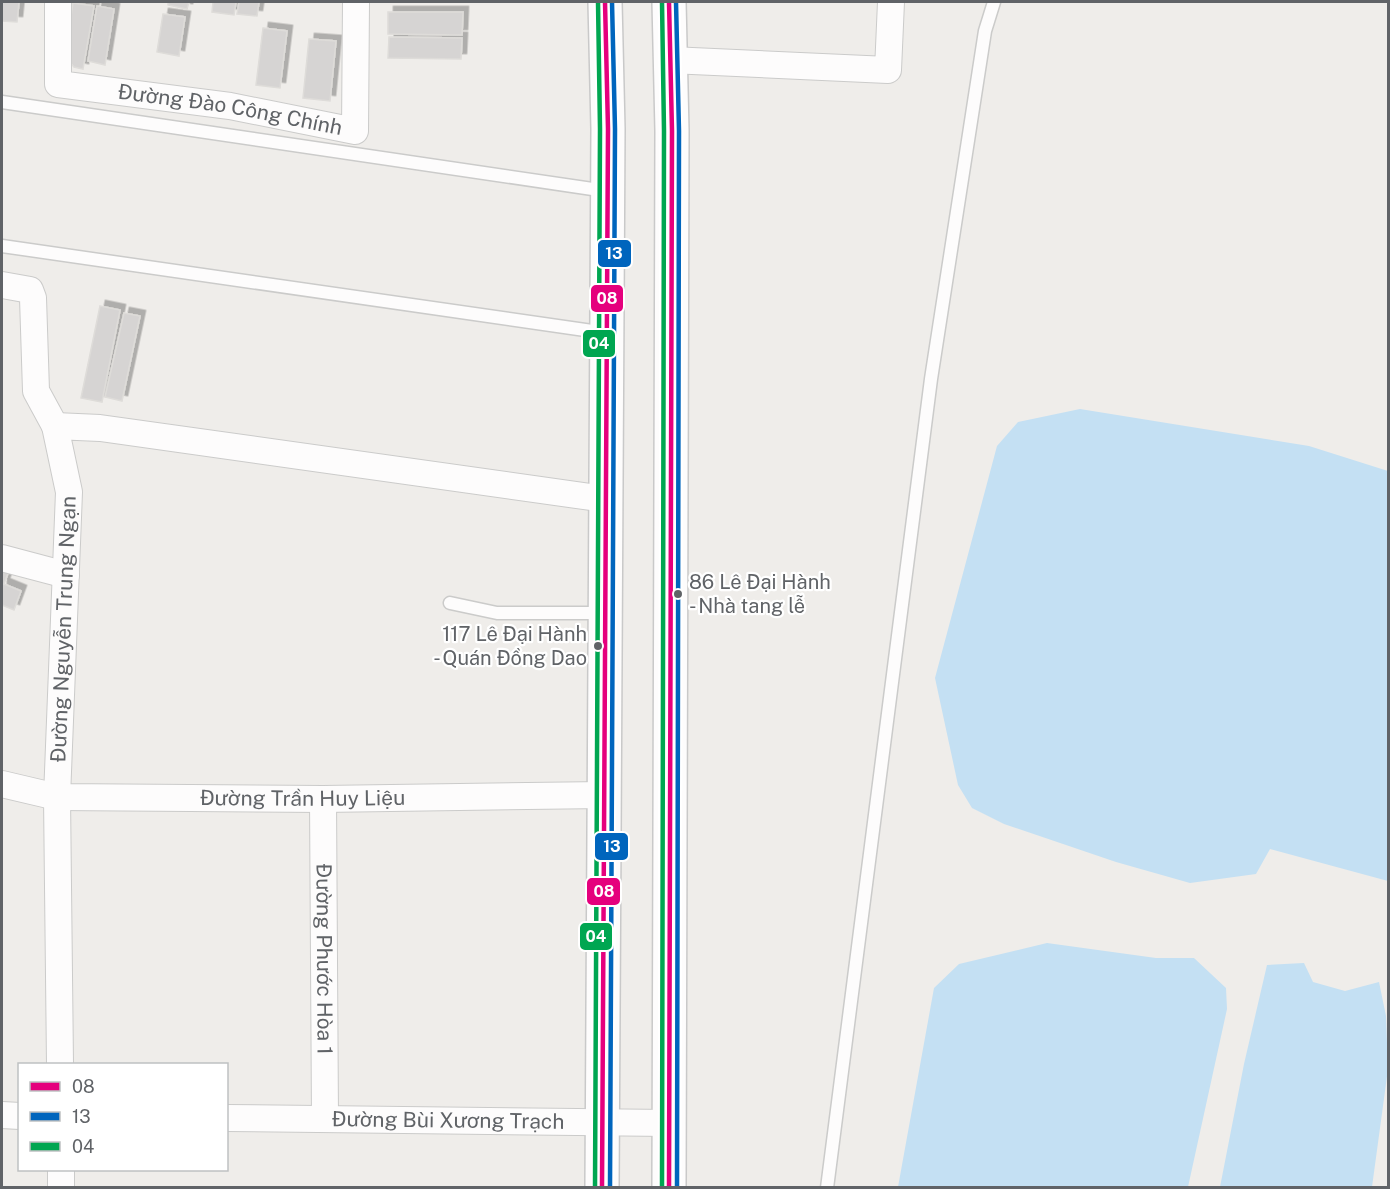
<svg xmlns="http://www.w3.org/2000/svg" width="1390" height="1189" viewBox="0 0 1390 1189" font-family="'Public Sans',sans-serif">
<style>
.water{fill:#c4e0f3}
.building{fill:#d6d4d3;stroke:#dedcd9;stroke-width:1.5;filter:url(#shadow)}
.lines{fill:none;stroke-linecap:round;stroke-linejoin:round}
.service-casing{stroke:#cbcbca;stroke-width:15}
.minor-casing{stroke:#cbcbca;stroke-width:28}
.secondary-casing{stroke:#c9c9c9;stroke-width:36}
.service{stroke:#fdfcfc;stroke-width:12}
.minor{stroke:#fdfcfc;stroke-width:26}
.secondary{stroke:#fdfcfc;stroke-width:33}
.bus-1-casing{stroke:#fff;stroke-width:9}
.bus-2-casing{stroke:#fff;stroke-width:9}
.bus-3-casing{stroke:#fff;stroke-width:9}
.bus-1{stroke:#e5007d;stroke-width:4.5}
.bus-2{stroke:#0065bd;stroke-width:4.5}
.bus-3{stroke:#00a651;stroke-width:4.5}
.bus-dot{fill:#606367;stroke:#fff;stroke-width:2}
.labels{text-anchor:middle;stroke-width:4.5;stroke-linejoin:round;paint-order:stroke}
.bus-label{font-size:20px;fill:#606367;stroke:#fff;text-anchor:start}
.street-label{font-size:21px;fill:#606367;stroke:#fff}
.line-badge{stroke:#fff;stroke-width:2}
.badge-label{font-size:16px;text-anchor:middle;font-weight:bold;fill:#fff}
</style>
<defs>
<filter id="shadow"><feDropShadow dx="5.5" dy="-5.5" stdDeviation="0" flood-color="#0004"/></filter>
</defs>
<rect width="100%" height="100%" fill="#efedea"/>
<g class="water">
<path d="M 1080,409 L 1309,446 L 1388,471 L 1388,881 L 1270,849 L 1256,874 L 1190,883 L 1116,862 L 1004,824 L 972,808 L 958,785 L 935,678 L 997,446 L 1018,422 Z"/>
<path d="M 1047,943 L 1156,958 L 1194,958 L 1226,988 L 1227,1009 L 1188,1187 L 898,1187 L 934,988 L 959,964 Z"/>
<path d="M 1304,963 L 1313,982 L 1345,991 L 1379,982 L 1386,1016 L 1388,1069 L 1372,1187 L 1220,1187 L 1244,1064 L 1267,965 Z"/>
</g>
<g class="building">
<path d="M 2,2 L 19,2 L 17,22 L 2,21 Z"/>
<path d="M 168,2 L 189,2 L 187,9 L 168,5 Z"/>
<path d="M 213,2 L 236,2 L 234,15 L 212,12 Z"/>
<path d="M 239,2 L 259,2 L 257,16 L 237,14 Z"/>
<path d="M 73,3 L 94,6 L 83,69 L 74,67 L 69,61 L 66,50 Z"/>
<path d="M 97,6 L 114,9 L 105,65 L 88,61 Z"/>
<path d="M 388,12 L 463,12 L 462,35 L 388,34 Z"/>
<path d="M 163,14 L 185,17 L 179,56 L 157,52 Z"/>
<path d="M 263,28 L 287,31 L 280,88 L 256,85 Z"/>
<path d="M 389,37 L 462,38 L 461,59 L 388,58 Z"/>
<path d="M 309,39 L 336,41 L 330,101 L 303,98 Z"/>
<path d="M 100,306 L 120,310 L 102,402 L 81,398 Z"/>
<path d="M 124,313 L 140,316 L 122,401 L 105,397 Z"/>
<path d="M 2,565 L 10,568 L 4,584 L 21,591 L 14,610 L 2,605 Z"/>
</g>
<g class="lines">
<g class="service-casing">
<g id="service">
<path d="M 2,102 L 606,191"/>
<path d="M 2,246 L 606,333"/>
<path d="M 450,603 L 497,613 L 603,613"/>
<path d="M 827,1188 L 931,379 L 985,31 L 994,2"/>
</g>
</g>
<g class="minor-casing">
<g id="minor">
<path id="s1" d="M 58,2 L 58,84 L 230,106 L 355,131 L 356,2"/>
<path d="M 670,60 L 888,70 L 891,2"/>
<path d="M 2,285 L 30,290 L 33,298 L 36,391 L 55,426"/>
<path d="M 2,558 L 66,575"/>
<path id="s2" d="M 2,784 L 57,797 L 323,799 L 604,795"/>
<path id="s3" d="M 323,799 L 325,1119"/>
<path id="s4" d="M 60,1064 L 57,797 L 69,492 L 55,426 L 100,428 L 605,499"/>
<path d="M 2,1115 L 20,1116"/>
<path id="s5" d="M 226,1118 L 669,1123"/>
<path d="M 61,1170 L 61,1188"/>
</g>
</g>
<g class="secondary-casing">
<g id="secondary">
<path d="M 602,1188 L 608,129 L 605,2"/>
<path d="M 669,1188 L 672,131 L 669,2"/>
</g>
</g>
<use href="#service" class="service"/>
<use href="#minor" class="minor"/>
<use href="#secondary" class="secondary"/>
<g class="bus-1-casing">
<g id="bus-1">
<path d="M 669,2 L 672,131 L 669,1188"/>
<path d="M 602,1188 L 608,129 L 605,2"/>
</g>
</g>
<g class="bus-2-casing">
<g id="bus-2">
<path d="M 676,2 L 679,131 L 677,1188"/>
<path d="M 610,1188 L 615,129 L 612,2"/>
</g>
</g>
<g class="bus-3-casing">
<g id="bus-3">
<path d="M 595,1188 L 600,129 L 598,2"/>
<path d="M 662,1188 L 664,131 L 662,2"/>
</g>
</g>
<use href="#bus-1" class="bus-1"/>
<use href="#bus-2" class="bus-2"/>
<use href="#bus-3" class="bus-3"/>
</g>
<g class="bus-dot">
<circle cx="678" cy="594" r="5"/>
<circle cx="598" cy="646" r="5"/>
</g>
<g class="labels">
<g class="bus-label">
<text x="689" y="589">86 Lê Đại Hành<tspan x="689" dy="24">- Nhà tang lễ</tspan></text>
<text x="587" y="641" text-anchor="end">117 Lê Đại Hành<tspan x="587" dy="24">- Quán Đồng Dao</tspan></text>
</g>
<g class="street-label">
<text dy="7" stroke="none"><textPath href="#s1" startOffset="256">Đường Đào Công Chính</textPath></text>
<text dy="7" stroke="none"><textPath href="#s4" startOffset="435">Đường Nguyễn Trung Ngạn</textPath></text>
<text dy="7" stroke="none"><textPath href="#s2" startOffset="302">Đường Trần Huy Liệu</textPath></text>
<text dy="7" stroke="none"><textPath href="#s3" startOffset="160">Đường Phước Hòa 1</textPath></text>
<text dy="7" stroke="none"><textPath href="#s5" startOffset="222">Đường Bùi Xương Trạch</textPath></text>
</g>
</g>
<g class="line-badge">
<rect x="597" y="239" width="35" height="29" rx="6" fill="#0065bd"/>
<rect x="590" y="284" width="34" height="29" rx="6" fill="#e5007d"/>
<rect x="582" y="329" width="34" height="29" rx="6" fill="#00a651"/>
<rect x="594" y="832" width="35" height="29" rx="6" fill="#0065bd"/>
<rect x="586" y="877" width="35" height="29" rx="6" fill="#e5007d"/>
<rect x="579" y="922" width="34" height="29" rx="6" fill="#00a651"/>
</g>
<g class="badge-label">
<text x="614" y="259">13</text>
<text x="607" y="304">08</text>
<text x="599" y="349">04</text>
<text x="612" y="852">13</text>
<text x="604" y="897">08</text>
<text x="596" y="942">04</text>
</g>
<rect width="1390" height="1189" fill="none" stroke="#606367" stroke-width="6"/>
<rect x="18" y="1063" width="210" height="108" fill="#ffffff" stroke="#bfc1c2" stroke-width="1.5"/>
<rect x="30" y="1082" width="30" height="9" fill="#e5007d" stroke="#bfc1c2" stroke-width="1.5"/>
<text x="72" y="1093" font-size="18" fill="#606367">08</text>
<rect x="30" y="1112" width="30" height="9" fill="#0065bd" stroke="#bfc1c2" stroke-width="1.5"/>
<text x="72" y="1123" font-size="18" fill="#606367">13</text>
<rect x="30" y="1142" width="30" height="9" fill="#00a651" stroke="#bfc1c2" stroke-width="1.5"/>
<text x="72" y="1153" font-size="18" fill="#606367">04</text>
</svg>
